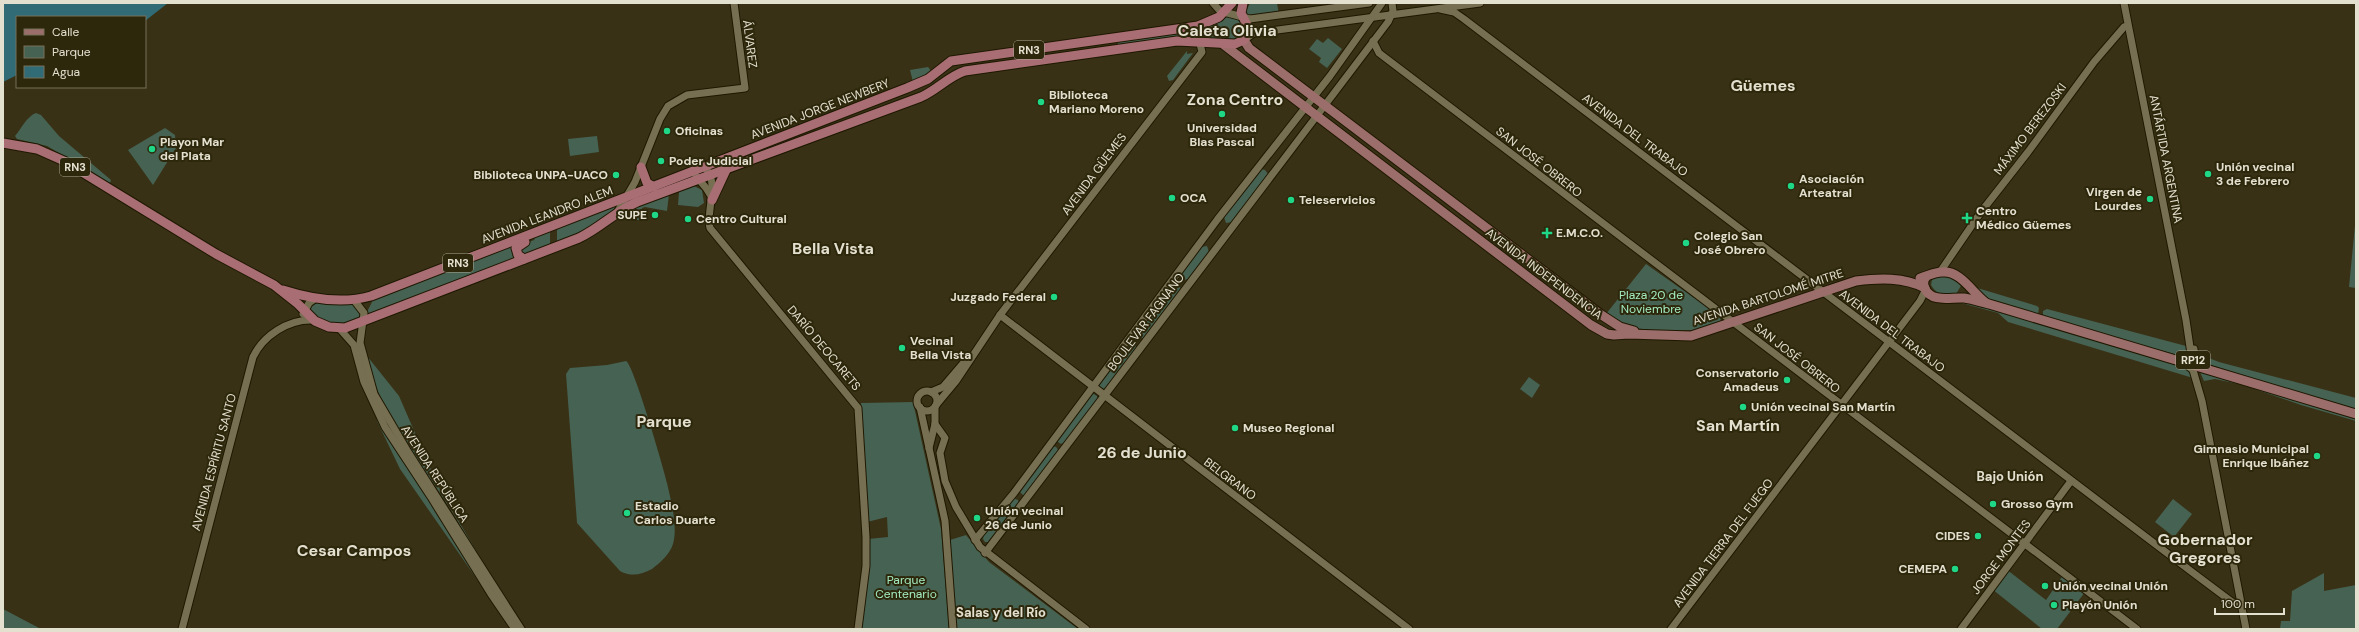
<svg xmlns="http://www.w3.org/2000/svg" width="2359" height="632" viewBox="0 0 2359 632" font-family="'DM Sans',sans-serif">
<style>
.green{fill:#466252}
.water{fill:#306b76}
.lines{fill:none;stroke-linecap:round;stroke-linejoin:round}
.tertiary-casing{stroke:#1f1800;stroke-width:9}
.primary-casing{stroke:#1f1800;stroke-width:11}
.trunk-casing{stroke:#1f1800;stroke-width:11}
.tertiary{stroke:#776f52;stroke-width:7}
.primary{stroke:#9c6e6b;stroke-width:9}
.trunk{stroke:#a86e74;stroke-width:9}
.poi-dot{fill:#1fd887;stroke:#2d270b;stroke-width:1.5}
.labels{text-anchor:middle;stroke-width:4;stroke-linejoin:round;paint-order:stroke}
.shield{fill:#2d270b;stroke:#ada895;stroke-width:1}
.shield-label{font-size:11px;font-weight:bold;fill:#e4e0d0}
.street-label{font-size:12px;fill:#e4e0d0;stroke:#2d270b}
.poi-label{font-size:12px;font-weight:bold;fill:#e4e0d0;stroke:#2d270b;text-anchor:start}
.park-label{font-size:12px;fill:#a3ecc2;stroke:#2d270b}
.neighbourhood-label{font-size:13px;font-weight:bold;fill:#e4e0d0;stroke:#2d270b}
.district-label{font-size:16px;font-weight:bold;fill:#e4e0d0;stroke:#2d270b}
</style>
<rect width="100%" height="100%" fill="#383115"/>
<g class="green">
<path d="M 1250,3 L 1277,3 L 1279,15 L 1243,18 Z"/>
<path d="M 1227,17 L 1237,19 L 1243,26 L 1241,35 L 1236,40 L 1188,37 L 1120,46 L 1118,44 L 1118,42 L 1203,29 Z"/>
<path d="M 1328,38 L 1342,49 L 1327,68 L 1319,62 L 1321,58 L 1309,49 L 1317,39 L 1323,43 Z"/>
<path d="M 1187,51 L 1187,54 L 1193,53 L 1173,80 L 1169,81 L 1167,76 Z"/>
<path d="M 928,67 L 932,72 L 913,82 L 910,70 Z"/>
<path d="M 36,113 L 41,115 L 59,136 L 111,180 L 110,183 L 47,146 L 17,139 L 15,136 C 21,129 27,116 36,113 Z"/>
<path d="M 165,128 L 175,135 L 176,148 L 153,185 L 128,150 Z"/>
<path d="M 597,136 L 599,152 L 570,156 L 568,139 Z"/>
<path d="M 1261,169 L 1265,170 L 1268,174 L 1233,222 L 1226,223 L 1224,217 Z"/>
<path d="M 694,186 L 702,190 L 704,203 L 698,207 L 678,205 L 679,192 Z"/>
<path d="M 669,194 L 667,211 L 645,207 L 642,208 L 640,220 L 637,220 L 636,207 Z"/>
<path d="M 620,202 C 602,224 583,232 557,243 L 557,230 L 559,227 Z"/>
<path d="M 2356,215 L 2356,288 L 2349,287 Z"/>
<path d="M 550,230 L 550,245 L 521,256 L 519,246 L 534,240 L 536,236 Z"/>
<path d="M 514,245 L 517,258 L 365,316 L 373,300 Z"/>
<path d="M 1207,246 L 1209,252 L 1189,279 L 1183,280 L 1181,274 L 1201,247 Z"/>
<path d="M 1646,264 L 1717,314 L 1721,320 L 1720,322 L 1696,330 L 1657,331 L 1628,327 L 1606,314 Z"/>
<path d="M 1947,274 L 1962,284 L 1956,294 C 1945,297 1937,295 1931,285 L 1932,280 L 1937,276 Z"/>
<path d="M 1173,285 L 1180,287 L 1180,291 L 1145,338 L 1139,338 L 1137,333 Z"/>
<path d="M 1974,287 L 2037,306 L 2039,308 L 2038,314 L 2036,315 L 1988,302 Z"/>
<path d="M 354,300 L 364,313 L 354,326 L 320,324 L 307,306 L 311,301 Z"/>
<path d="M 1963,300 L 2189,368 L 2193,378 L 2008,322 L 1998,313 L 1958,302 Z"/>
<path d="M 2047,309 L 2186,346 L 2189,354 L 2185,357 L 2043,317 L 2043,311 Z"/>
<path d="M 1130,342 L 1135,342 L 1136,348 L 1105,389 L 1098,387 L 1098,382 Z"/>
<path d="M 2196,353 L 2219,362 L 2356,398 L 2356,411 L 2199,361 Z"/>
<path d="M 367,356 L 399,396 L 439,488 L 494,581 C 483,573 464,532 456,518 C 423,463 381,421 367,356 Z"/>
<path d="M 626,361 C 633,363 664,469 667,483 C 671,501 678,526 673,544 C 670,554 660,563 652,569 C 641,575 631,577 620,571 L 577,523 L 566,374 L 570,368 L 607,365 Z"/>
<path d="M 2199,370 L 2356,416 L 2356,421 L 2301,405 L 2243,385 L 2215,379 L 2204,381 Z"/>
<path d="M 1529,377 L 1540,385 L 1532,398 L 1520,389 Z"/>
<path d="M 1092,393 L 1097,396 L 1097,400 L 1065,442 L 1061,444 L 1057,441 Z"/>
<path d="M 913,402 L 941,529 L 949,629 L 860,629 L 868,539 L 888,537 L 887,517 L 867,522 L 861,403 Z"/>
<path d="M 376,415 L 401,458 L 427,495 L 511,628 L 400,469 L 377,421 Z"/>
<path d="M 1052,446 L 1056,447 L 1059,451 L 1024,496 L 1019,491 Z"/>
<path d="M 1013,498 L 1018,500 L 1019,504 L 989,542 L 985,542 L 983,539 L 984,534 Z"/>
<path d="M 2173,499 L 2192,514 L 2174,537 L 2155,522 Z"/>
<path d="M 966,535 L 989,562 L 1078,629 L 956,629 L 950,540 Z"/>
<path d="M 2006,569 L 2046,600 L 2064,574 L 2085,592 L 2057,629 L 2042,629 L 1992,589 Z"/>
<path d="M 2324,573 L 2324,591 L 2356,585 L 2356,629 L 2280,629 L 2281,621 L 2290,621 L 2292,591 Z"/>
<path d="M 3,609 L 41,629 L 3,629 Z"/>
</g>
<path class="water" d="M 3,3 L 168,3 L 145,21 L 145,17 L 17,17 L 17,75 L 3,82 Z"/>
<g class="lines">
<g class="tertiary-casing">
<g id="tertiary">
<path d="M 1213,3 L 1220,11 L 1250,19 L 1369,3"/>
<path d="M 2124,3 L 2186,320 L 2191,354 L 2189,358 L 2183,357"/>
<path d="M 1440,9 L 1454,12 L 1464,19 L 2196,575 L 2232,602 L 2241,604"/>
<path d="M 1244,40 L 1254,33 L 1262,32 L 1480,3"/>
<path d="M 1373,41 L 1379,53 L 2137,629"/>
<path d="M 702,167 C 722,174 705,215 710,228 L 858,408 L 866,537 L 866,566 L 858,629"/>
<path d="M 696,176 L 706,188 L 711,196"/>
<path d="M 618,211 L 635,182 L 660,119 L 668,106 L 687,95 L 745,88 L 734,3"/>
<path d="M 1940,272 L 1981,212 L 2028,152 L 2094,62 L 2124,27 L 2128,26"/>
<path d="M 354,300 L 364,313 L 360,343 L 374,394 L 408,452 L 521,629"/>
<path d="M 303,314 L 309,303 L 316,298"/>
<path d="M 1000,315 L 1409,629"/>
<path d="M 339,328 L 354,345 L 364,382 L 385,427 L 431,497 L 491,594 L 515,629"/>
<path d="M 2194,349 L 2195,359 L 2199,362"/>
<path d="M 2187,365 L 2193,370 L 2202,401 L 2246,629"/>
<circle cx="927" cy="401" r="10"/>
<path d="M 931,392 L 943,387 L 966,360"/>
<path d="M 936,405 L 956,381 L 1000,315 L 1202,52 L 1200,44 L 1195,41"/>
<path d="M 920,407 L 945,521 L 953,629"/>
<path d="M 935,424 L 945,438 L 940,453 L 945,481 L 956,507 L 980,547 L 1086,629"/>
<path d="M 929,448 L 935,424 L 935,407"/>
<path d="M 975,540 L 1014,493 L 1217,220 L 1330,76 L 1382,3"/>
<path d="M 985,553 L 1388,22 L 1393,11 L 1392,3"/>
<path d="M 182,629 L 253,357 C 263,336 288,319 313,320"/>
<path d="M 1671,629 L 1920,301 L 1926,289"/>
<path d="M 1961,629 L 2071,481"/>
</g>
</g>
<g class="primary-casing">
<g id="primary">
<path d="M 1244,40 L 1249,48 L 1600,314 L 1620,327 L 1634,331"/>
<path d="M 1224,45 L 1591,325 L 1607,334 L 1614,335 L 1629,334 L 1691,336 L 1856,281 C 1879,278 1904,277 1925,288"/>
<path d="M 1926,277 C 1923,280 1923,284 1925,289 C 1932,303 1951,297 1964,298 C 1972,299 1980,302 1989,304 L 2356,414"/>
<path d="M 1920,278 C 1928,276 1934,272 1942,272 C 1960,270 1972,292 1985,302"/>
</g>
</g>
<g class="trunk-casing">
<g id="trunk">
<path d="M 3,143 L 37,149 L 64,161 L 216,254 L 274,285 L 298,304 L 315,321 L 329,327 L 345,328 L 579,238 C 600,228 616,211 637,202 L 921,97 C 937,90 949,76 965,71 L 1177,41 L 1235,44 L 1244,40 L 1247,34 L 1247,25 L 1241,13 L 1243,3"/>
<path d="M 641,167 L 647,183 L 654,187"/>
<path d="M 712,200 L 726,170"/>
<path d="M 524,259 L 518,255 L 516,248 L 525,242"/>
<path d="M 283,290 C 311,299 343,304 371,296 L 907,88 L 928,79 L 951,61 L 1198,26 L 1219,17 L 1232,3"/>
</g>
</g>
<use href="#tertiary" class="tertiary"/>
<use href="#primary" class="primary"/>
<use href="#trunk" class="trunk"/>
</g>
<g class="poi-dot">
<circle cx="1041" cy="102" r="4"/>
<circle cx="1222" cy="114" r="4"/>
<circle cx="667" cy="131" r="4"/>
<circle cx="152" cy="149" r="4"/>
<circle cx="661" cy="161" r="4"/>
<circle cx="2208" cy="174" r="4"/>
<circle cx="616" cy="175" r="4"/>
<circle cx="1791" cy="186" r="4"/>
<circle cx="1172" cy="198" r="4"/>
<circle cx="2150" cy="199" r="4"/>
<circle cx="1291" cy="200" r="4"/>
<circle cx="655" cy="215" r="4"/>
<path d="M1965 212h4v4h4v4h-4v4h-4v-4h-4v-4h4z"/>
<circle cx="688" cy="219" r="4"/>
<path d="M1545 227h4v4h4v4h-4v4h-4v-4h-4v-4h4z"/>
<circle cx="1686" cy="243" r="4"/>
<circle cx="1054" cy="297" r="4"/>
<circle cx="902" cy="348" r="4"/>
<circle cx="1787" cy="380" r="4"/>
<circle cx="1743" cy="407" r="4"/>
<circle cx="1235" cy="428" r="4"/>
<circle cx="2317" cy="456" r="4"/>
<circle cx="1993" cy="504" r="4"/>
<circle cx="627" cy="513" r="4"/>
<circle cx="977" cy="518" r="4"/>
<circle cx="1978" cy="536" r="4"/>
<circle cx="1955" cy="569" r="4"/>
<circle cx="2045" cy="586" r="4"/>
<circle cx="2054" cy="605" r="4"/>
</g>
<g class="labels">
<g class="shield">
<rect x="1014" y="41" width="30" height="18" rx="3"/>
<rect x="60" y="158" width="30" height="18" rx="3"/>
<rect x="443" y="254" width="30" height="18" rx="3"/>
<rect x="2176" y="351" width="34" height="18" rx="3"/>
</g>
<g class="shield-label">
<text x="1029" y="54">RN3</text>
<text x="75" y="171">RN3</text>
<text x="458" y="267">RN3</text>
<text x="2193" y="364">RP12</text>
</g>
<g class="street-label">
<text transform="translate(750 44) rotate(83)" y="4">ÁLVAREZ</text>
<text transform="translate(820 109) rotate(-21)" y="4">AVENIDA JORGE NEWBERY</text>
<text transform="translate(2030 129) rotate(-53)" y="4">MÁXIMO BEREZOSKI</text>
<text transform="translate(1635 135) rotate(37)" y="4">AVENIDA DEL TRABAJO</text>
<text transform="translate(2166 159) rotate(79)" y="4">ANTÁRTIDA ARGENTINA</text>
<text transform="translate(1539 162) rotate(38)" y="4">SAN JOSÉ OBRERO</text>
<text transform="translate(1094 174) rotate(-53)" y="4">AVENIDA GÜEMES</text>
<text transform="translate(547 215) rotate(-21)" y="4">AVENIDA LEANDRO ALEM</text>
<text transform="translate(1544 274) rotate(37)" y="4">AVENIDA INDEPENDENCIA</text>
<text transform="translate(1768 297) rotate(-18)" y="4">AVENIDA BARTOLOMÉ MITRE</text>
<text transform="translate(1146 322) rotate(-53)" y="4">BOULEVAR FAGNANO</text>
<text transform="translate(1892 331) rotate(37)" y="4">AVENIDA DEL TRABAJO</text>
<text transform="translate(824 348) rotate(50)" y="4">DARÍO DEOCARETS</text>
<text transform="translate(1797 358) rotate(38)" y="4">SAN JOSÉ OBRERO</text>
<text transform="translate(214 462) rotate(-75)" y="4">AVENIDA ESPÍRITU SANTO</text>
<text transform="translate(435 474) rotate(57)" y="4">AVENIDA REPÚBLICA</text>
<text transform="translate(1230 479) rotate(37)" y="4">BELGRANO</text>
<text transform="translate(1723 543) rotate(-53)" y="4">AVENIDA TIERRA DEL FUEGO</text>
<text transform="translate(2001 557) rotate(-53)" y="4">JORGE MONTES</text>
</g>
<g class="poi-label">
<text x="1049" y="99">Biblioteca<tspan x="1049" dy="14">Mariano Moreno</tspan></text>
<text x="1222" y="132" text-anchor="middle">Universidad<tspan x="1222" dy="14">Blas Pascal</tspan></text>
<text x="675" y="135">Oficinas</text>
<text x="160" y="146">Playon Mar<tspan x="160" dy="14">del Plata</tspan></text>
<text x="669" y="165">Poder Judicial</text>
<text x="2216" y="171">Unión vecinal<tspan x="2216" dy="14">3 de Febrero</tspan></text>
<text x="608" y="179" text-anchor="end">Biblioteca UNPA-UACO</text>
<text x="1799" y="183">Asociación<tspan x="1799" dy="14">Arteatral</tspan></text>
<text x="2142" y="196" text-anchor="end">Virgen de<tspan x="2142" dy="14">Lourdes</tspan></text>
<text x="1180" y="202">OCA</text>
<text x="1299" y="204">Teleservicios</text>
<text x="1976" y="215">Centro<tspan x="1976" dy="14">Médico Güemes</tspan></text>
<text x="647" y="219" text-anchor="end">SUPE</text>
<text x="696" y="223">Centro Cultural</text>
<text x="1556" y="237">E.M.C.O.</text>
<text x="1694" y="240">Colegio San<tspan x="1694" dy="14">José Obrero</tspan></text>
<text x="1046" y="301" text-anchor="end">Juzgado Federal</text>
<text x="910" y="345">Vecinal<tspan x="910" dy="14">Bella Vista</tspan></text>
<text x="1779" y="377" text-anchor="end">Conservatorio<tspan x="1779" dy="14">Amadeus</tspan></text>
<text x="1751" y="411">Unión vecinal San Martín</text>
<text x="1243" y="432">Museo Regional</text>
<text x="2309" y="453" text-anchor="end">Gimnasio Municipal<tspan x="2309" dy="14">Enrique Ibáñez</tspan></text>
<text x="2001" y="508">Grosso Gym</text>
<text x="635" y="510">Estadio<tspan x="635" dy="14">Carlos Duarte</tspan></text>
<text x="985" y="515">Unión vecinal<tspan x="985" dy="14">26 de Junio</tspan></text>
<text x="1970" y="540" text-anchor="end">CIDES</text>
<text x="1947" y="573" text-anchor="end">CEMEPA</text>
<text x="2053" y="590">Unión vecinal Unión</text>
<text x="2062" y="609">Playón Unión</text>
</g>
<g class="park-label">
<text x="1651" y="299">Plaza 20 de<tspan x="1651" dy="14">Noviembre</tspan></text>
<text x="906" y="584">Parque<tspan x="906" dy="14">Centenario</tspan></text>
</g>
<g class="neighbourhood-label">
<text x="2010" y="481">Bajo Unión</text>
<text x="1001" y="617">Salas y del Río</text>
</g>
<g class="district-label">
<text x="1227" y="36">Caleta Olivia</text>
<text x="1763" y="91">Güemes</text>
<text x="1235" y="105">Zona Centro</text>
<text x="833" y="254">Bella Vista</text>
<text x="664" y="427">Parque</text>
<text x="1738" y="431">San Martín</text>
<text x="1142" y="458">26 de Junio</text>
<text x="2205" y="545">Gobernador<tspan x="2205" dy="18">Gregores</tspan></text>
<text x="354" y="556">Cesar Campos</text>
</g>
</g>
<rect width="2359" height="632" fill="none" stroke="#e4e0d0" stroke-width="8"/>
<rect x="16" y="16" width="130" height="72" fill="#2d270b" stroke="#76715a"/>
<rect x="24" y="29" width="20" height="6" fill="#9c6e6b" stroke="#76715a"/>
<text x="52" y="36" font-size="12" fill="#e4e0d0">Calle</text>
<rect x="24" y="46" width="20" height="12" fill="#466252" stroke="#76715a"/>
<text x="52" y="56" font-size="12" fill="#e4e0d0">Parque</text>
<rect x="24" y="66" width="20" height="12" fill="#306b76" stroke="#76715a"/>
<text x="52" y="76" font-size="12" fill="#e4e0d0">Agua</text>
<path d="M2215 608v6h69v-6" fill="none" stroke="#e4e0d0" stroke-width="2"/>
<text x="2221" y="608" font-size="12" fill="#e4e0d0" stroke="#2d270b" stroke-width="3" paint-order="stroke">100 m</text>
</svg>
